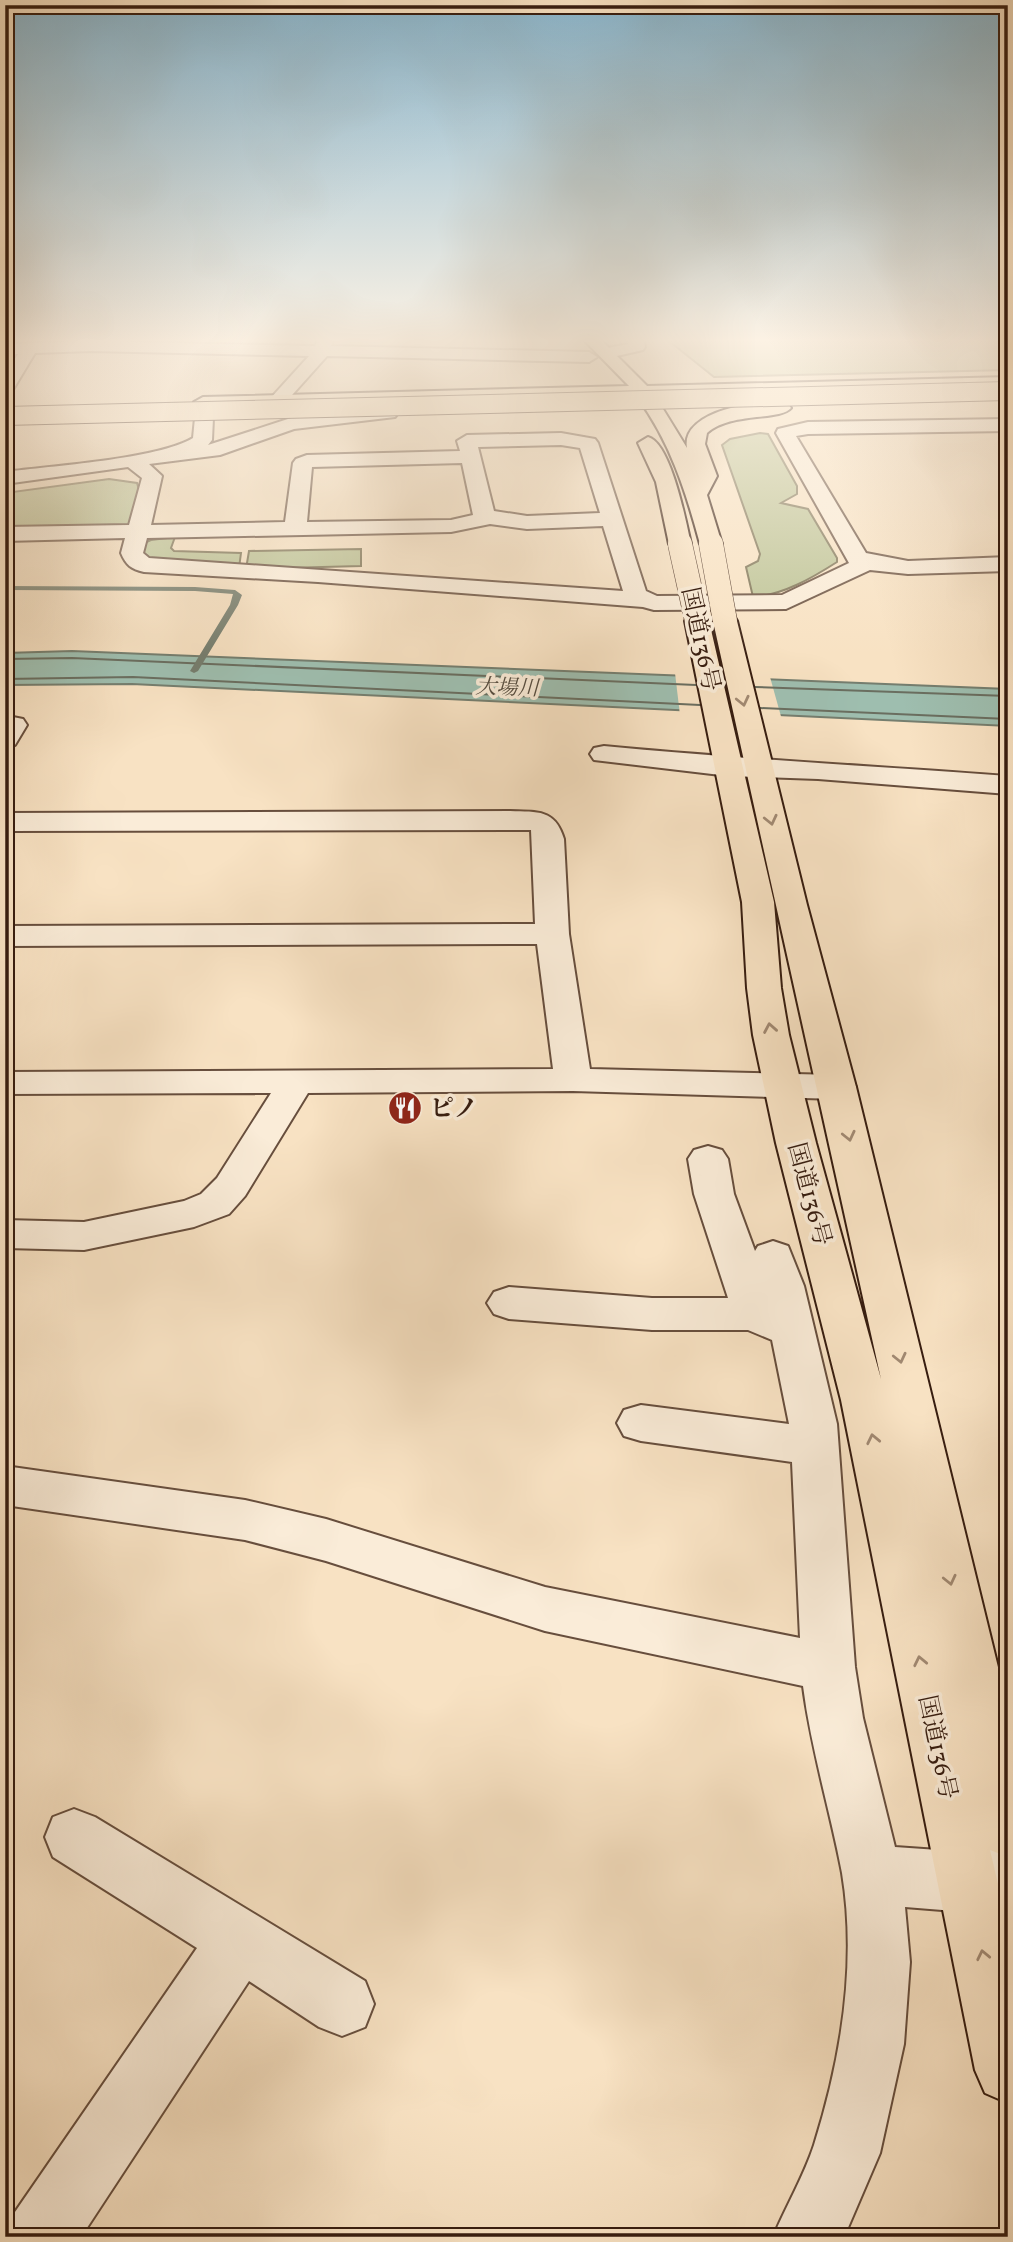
<svg xmlns="http://www.w3.org/2000/svg" width="1013" height="2242" viewBox="0 0 1013 2242" font-family="Vollkorn,'Noto Serif JP',serif">
<style>
.green{fill:#bcc395;stroke:#7a7052;stroke-width:2}
.water{fill:#9ebeaf;stroke:#757e6f;stroke-width:2}
.pier{fill:#f8e2c3}
.lines{fill:none;stroke-linecap:round;stroke-linejoin:round}
.shore{stroke:#6a6e60;stroke-width:2}
.stream{fill:#757e6f;fill-rule:evenodd}
.minor-casing{stroke:#674e3d;stroke-width:4}
.highway-casing{stroke:#371d10;stroke-width:4}
.minor{fill:#faecd8;fill-rule:evenodd}
.highway{fill:#f8e2c3;fill-rule:evenodd}
.highway-bridge-far1-casing{stroke:#371d10;stroke-width:20;stroke-linecap:butt}
.highway-bridge-casing{stroke:#371d10;stroke-width:25;stroke-linecap:butt}
.highway-bridge-far1{stroke:#f8e2c3;stroke-width:18}
.highway-bridge{stroke:#f8e2c3;stroke-width:24}
.oneway{stroke:#a18972}
.labels{text-anchor:middle;stroke-width:7;stroke-linejoin:round;paint-order:stroke}
.far-water-label{font-size:21px;font-style:italic;fill:#564d40;stroke:#faecd8}
.street-label{font-size:24px;fill:#371d10;stroke:#faecd8}
.poi-label{font-size:24px;font-weight:bold;fill:#371d10;stroke:#faecd8;text-anchor:start}
</style>
<rect width="100%" height="100%" fill="#f8e2c3"/>
<filter id="stains"><feTurbulence type="fractalNoise" baseFrequency=".00286" numOctaves="4"/><feColorMatrix values="0 0 0 0 .2 0 0 0 0 .09 0 0 0 0 .02 0 0 0 .5 -.17"/></filter>
<radialGradient id="worn" r=".72"><stop offset=".6" stop-color="#630" stop-opacity="0"/><stop offset="1" stop-color="#630" stop-opacity=".3"/></radialGradient>
<g class="green">
<path d="M 669,341 L 1008,341 L 1008,370 L 714,377 Z"/>
<path d="M 760,433 L 768,434 L 797,486 L 797,494 L 781,503 L 808,509 L 837,558 L 837,562 C 812,578 783,595 753,597 L 746,567 L 758,561 L 760,554 L 722,445 L 730,439 Z"/>
<path d="M 109,479 L 137,483 L 140,493 L 128,529 L 5,531 L 5,493 Z"/>
<path d="M 175,537 L 171,548 L 174,551 L 241,553 L 239,568 L 143,559 L 142,544 L 151,540 Z"/>
<path d="M 361,549 L 361,566 L 246,569 L 249,551 Z"/>
</g>
<path class="water" d="M 72,651 L 1008,689 L 1008,726 L 132,684 L 5,685 L 5,653 Z"/>
<path class="pier" d="M 675,673 L 770,677 L 782,720 L 680,715 Z"/>
<g class="lines">
<g class="shore">
<path d="M 5,659 L 72,658 L 696,685"/>
<path d="M 5,679 L 133,677 L 700,705"/>
<path d="M 755,687 L 1008,696"/>
<path d="M 760,708 L 1008,719"/>
</g>
<path class="stream" d="M 5,586 L 195,587 L 235,590 L 242,595 L 238,605 L 198,671 L 194,673 L 190,671 L 230,605 L 233,594 L 195,591 L 5,590 Z"/>
<g class="minor-casing">
<g id="minor">
<path d="M 91,341 L 315,346 L 317,341 L 333,341 L 331,346 L 589,352 L 597,357 L 589,362 L 327,356 L 284,404 L 278,405 L 269,400 L 309,356 L 91,351 L 35,353 L 11,393 L 5,394 L 5,374 L 18,354 L 5,354 L 5,344 Z"/>
<path d="M 628,341 L 644,341 L 645,347 L 643,350 L 608,358 L 600,353 L 602,349 L 628,344 Z"/>
<path d="M 389,407 L 398,413 L 395,417 L 294,429 L 220,455 L 149,464 L 162,476 L 151,525 L 285,522 L 293,463 L 296,459 L 307,455 L 460,451 L 457,441 L 467,435 L 561,433 L 595,439 L 598,443 L 646,591 L 657,596 L 782,595 L 849,563 L 776,433 L 778,429 L 808,422 L 1008,419 L 1008,431 L 808,434 L 796,436 L 866,553 L 908,561 L 1008,557 L 1008,571 L 908,574 L 870,570 L 786,609 L 654,610 L 643,607 L 318,582 L 144,572 C 131,569 126,565 121,553 L 125,538 L 5,541 L 5,527 L 129,525 L 142,478 L 128,467 L 5,484 L 5,472 C 50,466 159,459 193,438 L 195,418 L 204,412 L 213,418 L 212,440 L 208,445 L 291,418 ZM 561,445 L 580,448 L 600,513 L 527,516 L 494,511 L 478,447 ZM 462,463 L 473,515 L 451,520 L 307,522 L 312,467 ZM 490,524 L 527,529 L 603,526 L 623,591 L 149,558 L 143,553 L 147,538 L 451,532 Z"/>
<path d="M 13,717 L 23,719 L 27,725 L 15,745 L 5,747 L 5,719 Z"/>
<path d="M 604,746 C 738,759 873,766 1008,776 L 1008,794 L 818,779 L 729,776 L 594,760 L 590,754 L 594,748 Z"/>
<path d="M 510,811 C 538,812 555,809 564,839 L 569,934 L 590,1069 L 837,1075 L 850,1079 L 856,1087 L 850,1095 L 837,1099 L 573,1091 L 308,1093 L 245,1196 L 229,1214 L 194,1227 L 84,1250 L 5,1248 L 5,1220 L 84,1222 L 184,1201 L 201,1194 L 217,1178 L 271,1093 L 5,1094 L 5,1072 L 553,1069 L 537,944 L 5,946 L 5,926 L 535,924 L 531,830 L 5,831 L 5,813 Z"/>
<path d="M 708,1146 L 722,1150 L 728,1159 L 734,1194 L 755,1251 L 758,1246 L 773,1241 L 788,1246 L 804,1286 L 837,1424 L 855,1667 L 863,1718 L 895,1847 L 967,1852 L 1008,1846 L 1008,1904 L 967,1912 L 905,1907 L 910,1962 L 904,2044 L 880,2153 L 844,2237 L 773,2237 C 786,2206 804,2176 814,2145 C 841,2059 857,1963 842,1873 C 830,1810 811,1749 803,1686 L 545,1631 L 326,1561 L 245,1540 L 5,1505 L 5,1466 L 245,1500 L 326,1519 L 545,1587 L 800,1638 L 792,1462 L 641,1441 L 624,1436 L 617,1423 L 624,1410 L 641,1405 L 789,1424 L 772,1340 L 748,1330 L 652,1330 L 509,1319 L 494,1314 L 487,1303 L 494,1292 L 509,1287 L 652,1298 L 728,1298 L 694,1194 L 688,1159 L 694,1150 Z"/>
<path d="M 74,1809 L 95,1817 L 365,1981 L 374,2004 L 365,2027 L 342,2036 L 319,2027 L 249,1981 L 81,2237 L 5,2237 L 15,2212 L 197,1948 L 53,1857 L 45,1837 L 53,1817 Z"/>
</g>
</g>
<g class="highway-casing">
<g id="highway">
<path d="M 585,341 L 602,341 L 647,386 L 1008,377 L 1008,387 L 655,396 L 687,448 C 680,410 763,398 788,404 L 791,408 C 780,421 730,412 707,433 L 705,444 L 717,476 L 707,495 L 722,544 L 719,549 L 703,549 L 700,544 C 686,492 670,441 637,397 L 203,407 L 194,402 L 203,397 L 629,386 Z"/>
<path d="M 648,437 C 671,443 686,522 691,544 L 688,549 L 672,549 L 669,544 L 656,482 L 638,443 Z"/>
<path d="M 697,614 L 706,616 L 709,621 L 774,902 L 781,988 L 789,1035 L 816,1143 L 881,1379 L 713,621 L 716,616 L 725,614 L 734,616 L 737,621 L 807,905 L 856,1087 L 1008,1708 L 1008,1857 L 990,1850 L 1008,1926 L 1008,2103 L 985,2093 L 975,2070 L 841,1400 L 776,1143 L 753,1035 L 747,988 L 742,902 L 685,621 L 688,616 Z"/>
</g>
</g>
<use href="#minor" class="minor"/>
<use href="#highway" class="highway"/>
<g class="highway-bridge-far1-casing">
<path id="highway-bridge-far1" d="M 5,416 L 1008,391"/>
</g>
<g class="highway-bridge-casing">
<g id="highway-bridge">
<path d="M 680,544 L 697,621"/>
<path d="M 711,544 L 725,621"/>
</g>
</g>
<use href="#highway-bridge-far1" class="highway-bridge-far1"/>
<use href="#highway-bridge" class="highway-bridge"/>
</g>
<defs><path id="oneway-chevron" d="M-2-3.5L2.5 0L-2 3.5" fill="none" stroke-width="1.6" stroke-linecap="round" stroke-linejoin="round" transform="scale(1.75)"/></defs>
<g class="oneway">
<use href="#oneway-chevron" transform="translate(743 701) rotate(77)"/>
<use href="#oneway-chevron" transform="translate(771 820) rotate(77)"/>
<use href="#oneway-chevron" transform="translate(770 1028) rotate(-100)"/>
<use href="#oneway-chevron" transform="translate(849 1136) rotate(77)"/>
<use href="#oneway-chevron" transform="translate(900 1358) rotate(77)"/>
<use href="#oneway-chevron" transform="translate(873 1439) rotate(-102)"/>
<use href="#oneway-chevron" transform="translate(950 1580) rotate(77)"/>
<use href="#oneway-chevron" transform="translate(920 1661) rotate(-102)"/>
<use href="#oneway-chevron" transform="translate(983 1955) rotate(-102)"/>
</g>
<linearGradient id="sky" x2="0" y2="1"><stop stop-color="#8ab8d1"/><stop offset="0.52" stop-color="#fcf2e4"/><stop offset="1" stop-color="#fcf2e4" stop-opacity="0"/></linearGradient>
<rect width="1013" height="655" fill="url(#sky)"/>
<defs>
<g id="restaurant-disc" transform="scale(1.75)"><circle r="9.5" fill="#8f2418" stroke="#faecd8"/><path d="M-5-6h1v4h1v-4h1v4h1v-4h1v5L-1.5 .5V6h-2V.5L-5-1ZM5-6V6H3V1.5H1.5Q1.5-4 5-6Z" fill="#fff"/></g>
</defs>
<g fill-rule="evenodd">
<use href="#restaurant-disc" x="405" y="1108"/>
</g>
<g class="labels">
<g class="far-water-label">
<text transform="translate(507 687) rotate(2)" y="7">大場川</text>
</g>
<g class="street-label">
<text transform="translate(701 639) rotate(78)" y="8">国道136号</text>
<text transform="translate(810 1194) rotate(75)" y="8">国道136号</text>
<text transform="translate(938 1747) rotate(78)" y="8">国道136号</text>
</g>
<g class="poi-label">
<text x="430" y="1116">ピノ</text>
</g>
</g>
<rect width="1013" height="2242" fill="none" stroke="#f8e2c3" stroke-width="28"/>
<rect x="7" y="7" width="999" height="2228" fill="none" stroke="#371d10" stroke-width="3.5"/>
<rect x="14" y="14" width="985" height="2214" fill="none" stroke="#371d10" stroke-width="2"/>
<rect width="100%" height="100%" filter="url(#stains)"/>
<rect width="100%" height="100%" fill="url(#worn)"/>
</svg>
